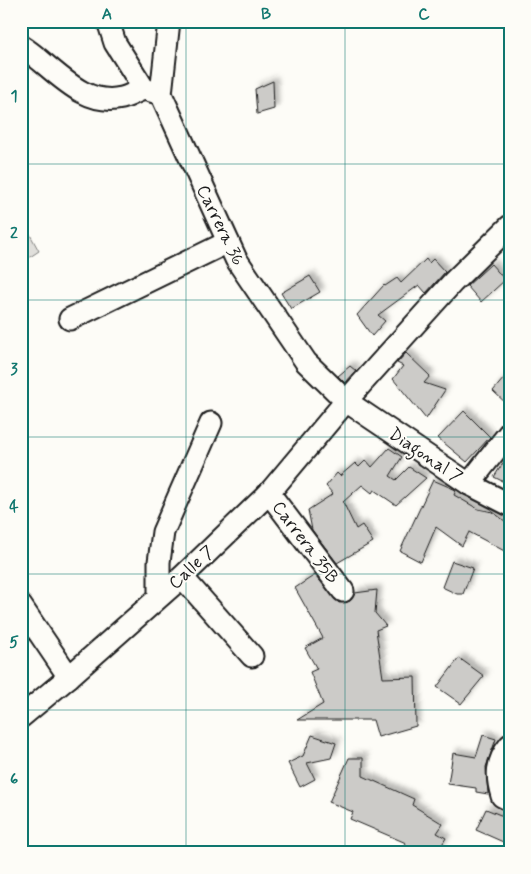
<svg xmlns="http://www.w3.org/2000/svg" width="531" height="874" viewBox="0 0 531 874" font-family="Mynerve,sans-serif">
<style>
.green{fill:#e0dfdb;stroke:#7e7e7c}
.building{fill:#cccbc8;stroke:#1c1c1c;filter:url(#shadow)}
.lines{fill:none;stroke-linecap:round;stroke-linejoin:round}
.minor-casing{stroke:#1c1c1c;stroke-width:25}
.minor{stroke:#fdfcf7;stroke-width:21}
.grid{fill:none;stroke:#0f766e;stroke-width:1;stroke-opacity:0.55}
.labels{text-anchor:middle;stroke-width:4;stroke-linejoin:round;paint-order:stroke}
.street-label{font-size:18px;fill:#1c1c1c;stroke:#fdfcf7}
.neatline{fill:none;stroke:#0f766e;stroke-width:2}
.grid-label{font-size:16px;text-anchor:middle;font-weight:bold;fill:#0f766e}
</style>
<defs>
<filter id="shadow"><feDropShadow dx="4.5" dy="-4.5" stdDeviation="2.5" flood-color="#0004"/></filter>
</defs>
<rect width="100%" height="100%" fill="#fdfcf7"/>
<filter id="ink" filterUnits="userSpaceOnUse"><feTurbulence type="fractalNoise" baseFrequency=".02" numOctaves="2"/><feDisplacementMap in="SourceGraphic" scale="10" xChannelSelector="R" yChannelSelector="G"/><feConvolveMatrix kernelMatrix="1 2 1 2 8 2 1 2 1" color-interpolation-filters="sRGB"/></filter>
<g filter="url(#ink)">
<path class="green" d="M 21,218 L 39,251 L 21,263 Z"/>
<g class="building">
<path d="M 273,81 L 274,109 L 257,114 L 255,89 Z"/>
<path d="M 426,259 L 429,263 L 433,259 L 445,272 L 426,293 L 419,285 L 378,315 L 385,321 L 372,336 L 357,315 L 384,285 L 385,286 L 397,278 L 401,283 Z"/>
<path d="M 491,264 L 505,280 L 481,302 L 467,286 Z"/>
<path d="M 310,276 L 320,292 L 291,309 L 281,293 Z"/>
<path d="M 406,353 L 430,376 L 424,383 L 445,390 L 426,419 L 393,379 L 403,366 L 397,363 Z"/>
<path d="M 350,366 L 356,371 L 345,383 L 338,376 Z"/>
<path d="M 510,371 L 510,407 L 493,391 Z"/>
<path d="M 464,411 L 490,437 L 467,462 L 438,438 Z"/>
<path d="M 389,448 L 402,457 L 390,476 L 396,480 L 409,467 L 426,478 L 396,505 L 374,490 L 372,493 L 362,485 L 343,502 L 356,529 L 362,525 L 373,542 L 337,563 L 312,530 L 308,510 L 333,494 L 326,486 L 337,473 L 340,476 L 355,463 L 359,467 L 366,460 L 372,467 Z"/>
<path d="M 510,452 L 510,485 L 494,477 Z"/>
<path d="M 433,480 L 456,490 L 454,495 L 478,509 L 493,512 L 510,525 L 510,554 L 469,532 L 462,546 L 436,527 L 421,562 L 400,551 Z"/>
<path d="M 452,561 L 473,568 L 463,594 L 457,594 L 442,587 Z"/>
<path d="M 315,575 L 339,603 L 350,601 L 355,593 L 377,590 L 375,613 L 386,626 L 376,630 L 383,678 L 415,677 L 416,726 L 378,737 L 373,720 L 297,720 L 323,704 L 310,672 L 317,669 L 305,648 L 323,638 L 295,588 Z"/>
<path d="M 459,658 L 484,676 L 461,704 L 437,687 Z"/>
<path d="M 312,735 L 336,743 L 331,758 L 307,763 L 315,779 L 300,787 L 288,763 L 303,756 Z"/>
<path d="M 483,735 L 496,739 L 486,767 L 488,794 L 476,792 L 476,788 L 448,784 L 453,753 L 476,757 Z"/>
<path d="M 349,758 L 363,758 L 363,776 L 414,799 L 412,805 L 443,824 L 437,833 L 446,838 L 437,853 L 401,853 L 406,843 L 350,819 L 353,812 L 329,802 Z"/>
<path d="M 486,809 L 510,819 L 510,845 L 476,830 Z"/>
</g>
<g class="lines">
<g class="minor-casing">
<g id="minor">
<path d="M 108,21 L 115,43 L 144,89"/>
<path d="M 169,21 L 161,94 L 236,259 L 306,362 L 346,401 L 469,484 L 510,505"/>
<path d="M 21,46 C 52,65 81,108 122,98 C 130,96 137,91 144,89 L 161,94"/>
<path d="M 70,319 L 228,242"/>
<path d="M 469,484 L 510,432"/>
<path d="M 269,493 L 343,591"/>
<path d="M 182,577 L 252,656"/>
<path d="M 159,595 L 159,562 L 163,532 L 211,423"/>
<path d="M 21,606 L 69,677"/>
<path d="M 21,717 L 69,677 L 182,577 L 269,493 L 346,401 L 453,282 L 510,226"/>
<path d="M 510,745 C 496,762 496,776 502,796 L 510,800"/>
</g>
</g>
<use href="#minor" class="minor"/>
</g>
</g>
<path class="grid" d="M 186,21 L 186,853M 345,21 L 345,853M 21,164 L 510,164M 21,300 L 510,300M 21,437 L 510,437M 21,574 L 510,574M 21,710 L 510,710"/>
<g class="labels">
<g class="street-label">
<text transform="translate(221 225) rotate(64)" y="6">Carrera 36</text>
<text transform="translate(426 455) rotate(34)" y="6">Diagonal 7</text>
<text transform="translate(306 542) rotate(53)" y="6">Carrera 35B</text>
<text transform="translate(191 567) rotate(-43)" y="6">Calle 7</text>
</g>
</g>
<rect width="531" height="874" fill="none" stroke="#fdfcf7" stroke-width="55"/>
<rect x="28" y="28" width="476" height="818" class="neatline"/>
<g class="grid-label">
<text x="107" y="19">A</text>
<text x="266" y="19">B</text>
<text x="424" y="19">C</text>
<text x="14" y="101">1</text>
<text x="14" y="238">2</text>
<text x="14" y="374">3</text>
<text x="14" y="511">4</text>
<text x="14" y="647">5</text>
<text x="14" y="784">6</text>
</g>
</svg>
